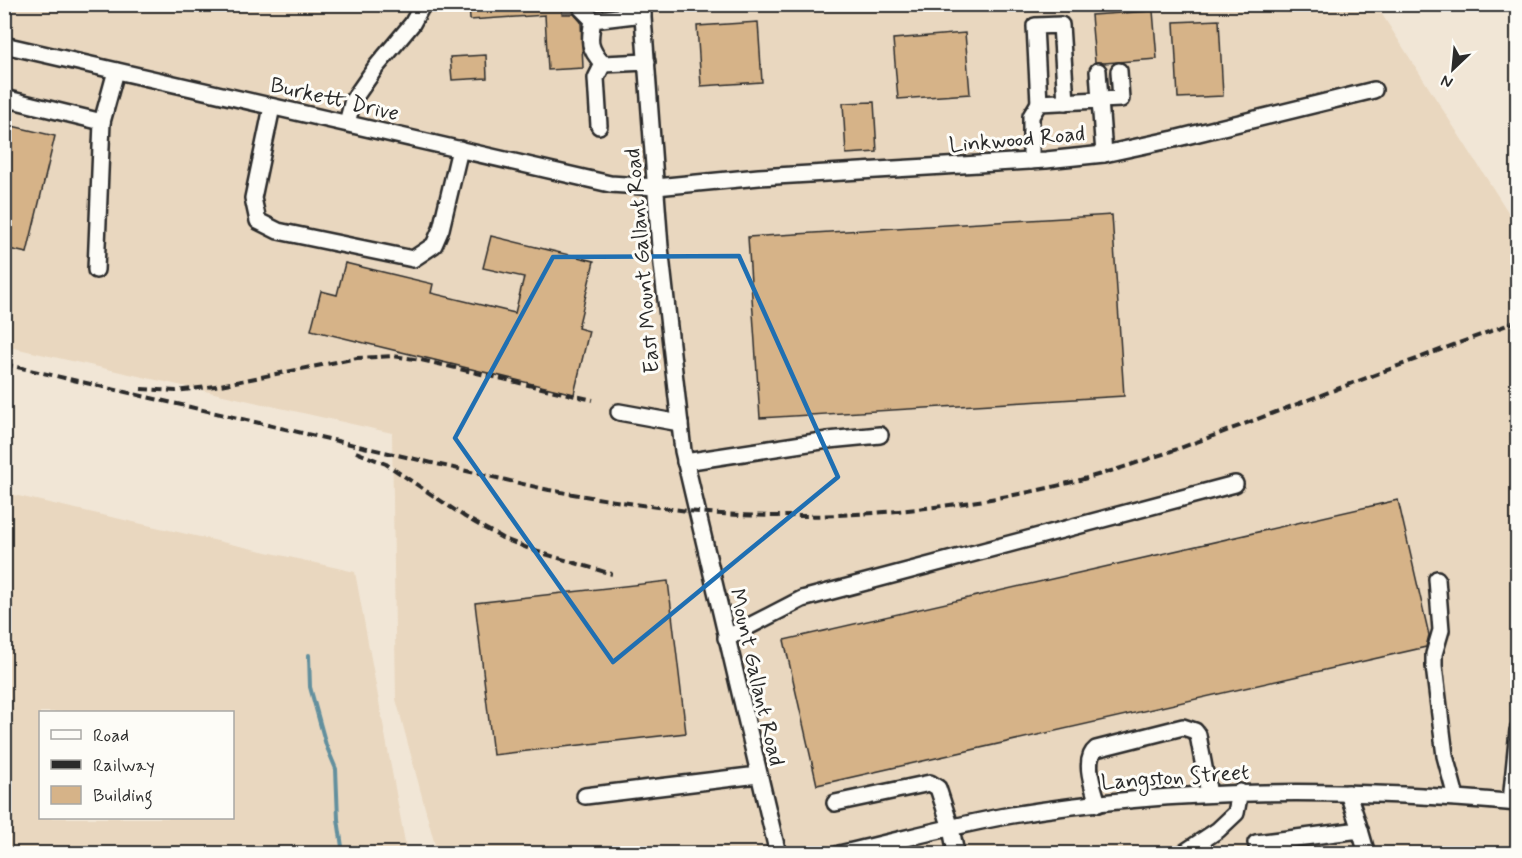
<svg xmlns="http://www.w3.org/2000/svg" width="1522" height="858" viewBox="0 0 1522 858" font-family="Mynerve,sans-serif">
<style>
.built{fill:#e9d7bf;fill-rule:evenodd}
.lines{fill:none;stroke-linecap:round;stroke-linejoin:round}
.stream{stroke:#63909e;stroke-width:4}
.building{fill:#d6b388;stroke:#2b2b2b;stroke-width:1.5}
.minor-casing{stroke:#2b2b2b;stroke-width:20}
.minor{stroke:#fdfcf7;stroke-width:15}
.rail{stroke:#2b2b2b;stroke-width:4;stroke-dasharray:9 4.5;stroke-linecap:butt}
.marked{fill:none;stroke:#1f6fb2;stroke-width:4.5;stroke-linejoin:round}
.labels{text-anchor:middle;stroke-width:6;stroke-linejoin:round;paint-order:stroke}
.street-label{font-size:22px;fill:#2b2b2b;stroke:#fdfcf7}
</style>
<rect width="100%" height="100%" fill="#f1e6d6"/>
<filter id="ink" filterUnits="userSpaceOnUse"><feTurbulence type="fractalNoise" baseFrequency=".0167" numOctaves="2"/><feDisplacementMap in="SourceGraphic" scale="12" xChannelSelector="R" yChannelSelector="G"/><feConvolveMatrix kernelMatrix="1 2 1 2 8 2 1 2 1" color-interpolation-filters="sRGB"/></filter>
<g filter="url(#ink)">
<g class="built">
<path d="M 5,5 L 1376,5 L 1517,226 L 1517,853 L 437,853 L 396,699 L 392,433 L 5,346 Z"/>
<path d="M 5,493 L 355,572 L 407,853 L 5,853 ZM 40,712 L 232,712 L 232,818 L 40,818 Z"/>
</g>
<g class="lines">
<g class="stream">
<path d="M 1496,4 L 1518,12"/>
<path d="M 309,655 L 310,687 L 326,745 L 336,769 L 338,819 L 343,854"/>
</g>
</g>
<g class="building">
<path d="M 469,4 L 561,4 L 562,14 L 574,14 L 581,22 L 583,68 L 548,70 L 545,15 L 470,20 Z"/>
<path d="M 1153,11 L 1157,59 L 1104,63 L 1095,62 L 1091,15 Z"/>
<path d="M 1219,20 L 1223,96 L 1178,98 L 1174,22 Z"/>
<path d="M 758,22 L 762,82 L 701,86 L 697,26 Z"/>
<path d="M 965,33 L 970,94 L 898,99 L 893,39 Z"/>
<path d="M 486,55 L 487,78 L 452,80 L 450,57 Z"/>
<path d="M 874,102 L 877,152 L 846,154 L 843,103 Z"/>
<path d="M 12,126 L 55,136 L 27,253 L 4,248 L 4,156 Z"/>
<path d="M 1112,215 L 1124,396 L 760,418 L 748,237 Z"/>
<path d="M 491,236 L 594,261 L 578,328 L 589,331 L 574,394 L 311,330 L 321,291 L 337,295 L 345,263 L 433,284 L 431,293 L 515,313 L 524,277 L 483,268 Z"/>
<path d="M 1398,500 L 1429,635 L 1426,647 L 817,785 L 784,640 Z"/>
<path d="M 668,581 L 686,733 L 493,755 L 475,603 Z"/>
</g>
<g class="lines">
<g class="minor-casing">
<g id="minor">
<path d="M 581,4 L 582,9 L 593,20"/>
<path d="M 642,4 L 660,247 L 683,451 L 778,854"/>
<path d="M 643,14 L 593,20 C 589,41 588,48 603,64 L 647,62"/>
<path d="M 4,45 L 610,184 L 656,187 L 759,177 L 1046,160 L 1104,154 L 1174,139 L 1374,90"/>
<path d="M 1098,71 L 1100,100 L 1121,99 L 1119,71"/>
<path d="M 8,99 L 102,122 L 116,71"/>
<path d="M 1039,103 L 1035,26 L 1061,25 L 1066,102"/>
<path d="M 272,107 L 253,198 L 258,221 L 278,231 L 413,259 L 434,245 L 441,229 L 460,149"/>
<path d="M 347,123 L 353,100 L 376,67 L 412,24 L 423,4"/>
<path d="M 599,126 L 596,78 L 603,64"/>
<path d="M 1031,161 L 1031,116 L 1039,103 L 1100,100 L 1104,154"/>
<path d="M 96,270 L 102,122"/>
<path d="M 619,412 L 680,423"/>
<path d="M 685,462 L 828,440 L 880,435"/>
<path d="M 1437,579 L 1441,630 L 1434,654 L 1434,666 L 1445,756 L 1456,797"/>
<path d="M 726,638 L 802,599 L 1235,484"/>
<path d="M 1348,793 L 1360,830"/>
<path d="M 585,796 L 758,775"/>
<path d="M 1511,802 L 1518,730"/>
<path d="M 835,803 L 930,783 L 938,788 L 951,828 L 956,854"/>
<path d="M 1098,804 C 1094,789 1082,760 1096,749 L 1183,727 L 1195,731 L 1198,735 L 1209,794"/>
<path d="M 1256,843 L 1360,830 L 1367,854"/>
<path d="M 839,854 C 897,841 954,825 1012,815 C 1181,787 1347,788 1518,803"/>
<path d="M 1182,854 L 1218,830 L 1236,813 L 1240,792"/>
</g>
</g>
<use href="#minor" class="minor"/>
<g class="rail">
<path d="M 4,364 L 549,490 C 602,499 655,508 708,513 C 812,521 916,513 1019,494 C 1104,478 1187,446 1268,415 C 1351,384 1434,352 1518,321"/>
<path d="M 141,389 L 176,391 L 215,386 L 357,358 L 393,356 L 421,360 L 593,400"/>
<path d="M 356,452 L 386,464 L 465,517 L 502,538 L 535,551 L 612,574"/>
</g>
</g>
</g>
<path class="marked" d="M 739,256 L 838,477 L 613,662 L 455,438 L 553,257 Z"/>
<g class="labels">
<g class="street-label">
<text transform="translate(335 98) rotate(13)" y="8">Burkett Drive</text>
<text transform="translate(1017 138) rotate(-5)" y="8">Linkwood Road</text>
<text transform="translate(641 261) rotate(-95)" y="8">East Mount Gallant Road</text>
<text transform="translate(758 677) rotate(77)" y="8">Mount Gallant Road</text>
<text transform="translate(1175 776) rotate(-4)" y="8">Langston Street</text>
</g>
</g>
<rect width="1522" height="858" fill="none" stroke="#fdfcf7" stroke-width="24"/>
<rect x="12" y="12" width="1498" height="834" fill="none" stroke="#2b2b2b" stroke-width="2" filter="url(#ink)"/>
<rect x="39" y="711" width="195" height="108" fill="#fdfcf7" stroke="#a9a8a5" stroke-width="1.5"/>
<rect x="51" y="730" width="30" height="9" fill="#fdfcf7" stroke="#a9a8a5" stroke-width="1.5"/>
<text x="93" y="741" font-size="18" fill="#2b2b2b">Road</text>
<rect x="51" y="760" width="30" height="9" fill="#2b2b2b" stroke="#a9a8a5" stroke-width="1.5"/>
<text x="93" y="771" font-size="18" fill="#2b2b2b">Railway</text>
<rect x="51" y="786" width="30" height="18" fill="#d6b388" stroke="#a9a8a5" stroke-width="1.5"/>
<text x="93" y="801" font-size="18" fill="#2b2b2b">Building</text>
<g transform="translate(1453 69) rotate(206)" stroke="#fdfcf7" stroke-width="4.5" paint-order="stroke">
<path d="M0-4.5L10 22L0 15L-10 22Z" fill="#2b2b2b"/>
<text y="-9" font-size="16" font-weight="bold" text-anchor="middle" fill="#2b2b2b">N</text>
</g>
</svg>
